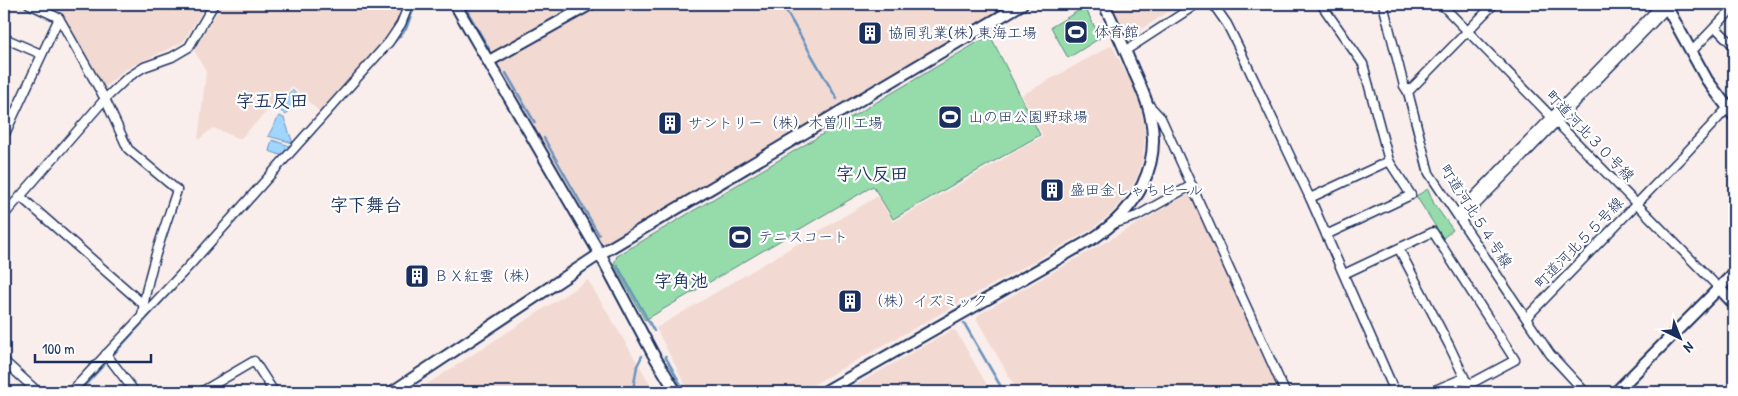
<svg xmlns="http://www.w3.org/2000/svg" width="1738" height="396" viewBox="0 0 1738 396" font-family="'Patrick Hand','Klee One',sans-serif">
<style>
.built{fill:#f2dad3}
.green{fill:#95dcaa;stroke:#588684}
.water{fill:#a0d5fe;stroke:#6b93be}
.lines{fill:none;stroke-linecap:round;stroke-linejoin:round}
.stream{stroke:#6b93be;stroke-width:2.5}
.street-casing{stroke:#1b2f5e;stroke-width:11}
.secondary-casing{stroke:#1b2f5e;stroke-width:14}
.street{stroke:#fff;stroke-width:8}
.secondary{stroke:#fff;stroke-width:10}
.labels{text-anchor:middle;stroke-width:4.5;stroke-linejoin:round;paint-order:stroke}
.poi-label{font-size:15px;fill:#1b2f5e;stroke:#fff;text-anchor:start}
.street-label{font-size:15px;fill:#1b2f5e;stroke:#fff}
.quarter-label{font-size:18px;font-weight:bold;fill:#1b2f5e;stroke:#fff}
</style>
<rect width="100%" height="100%" fill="#f9eeeb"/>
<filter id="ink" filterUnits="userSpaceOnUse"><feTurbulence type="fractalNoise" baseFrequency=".02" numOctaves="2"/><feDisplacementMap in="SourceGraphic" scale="10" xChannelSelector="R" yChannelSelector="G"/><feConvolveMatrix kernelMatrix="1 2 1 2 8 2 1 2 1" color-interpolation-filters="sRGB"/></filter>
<g filter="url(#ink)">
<g class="built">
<path d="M 34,4 L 207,4 L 183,42 L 124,70 L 103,89 L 100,88 L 63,16 Z"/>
<path d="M 222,4 L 372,4 L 374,6 L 378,4 L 394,4 L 404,8 L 392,33 L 321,113 L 292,86 L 240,139 L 213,128 L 198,140 L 206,72 L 193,48 L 198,43 Z"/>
<path d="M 455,4 L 1022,4 L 600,254 Z"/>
<path d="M 1111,4 L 1181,4 L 1129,37 Z"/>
<path d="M 1112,45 L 1133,87 L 1142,111 L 1145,135 L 1143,158 L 1137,178 L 1126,196 L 1112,213 L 1092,229 L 800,392 L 689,392 L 656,328 L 878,196 L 893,222 L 1043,136 L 1022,95 Z"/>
<path d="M 1191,193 L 1277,385 L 1275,390 L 1271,392 L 1018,392 L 977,320 L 978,315 Z"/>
<path d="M 588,280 L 655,392 L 415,392 Z"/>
<path d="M 952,330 L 956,331 L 991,392 L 843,392 Z"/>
</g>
<g class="green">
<path d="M 1085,7 L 1100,38 L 1068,58 L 1051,27 Z"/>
<path d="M 990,35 L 1040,135 L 893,219 L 873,186 L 645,320 L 614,264 L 617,256 Z"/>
<path d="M 1428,189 L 1434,204 L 1453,230 L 1443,238 L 1416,196 Z"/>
</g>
<g class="water">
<path d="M 292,90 L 301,98 L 286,115 L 276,107 Z"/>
<path d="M 279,116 L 284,118 L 293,143 L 268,136 Z"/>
<path d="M 272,140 L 290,146 L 286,157 L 269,151 Z"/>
</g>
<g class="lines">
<g class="stream">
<path d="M 463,4 L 489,49"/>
<path d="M 782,4 L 837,99"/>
<path d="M 506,73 L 535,123"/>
<path d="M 1403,90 L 1425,175 L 1550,361 L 1571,382"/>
<path d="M 544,138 L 599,235"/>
<path d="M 617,265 L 654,331"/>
<path d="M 964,323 L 1004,392"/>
<path d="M 665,356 L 685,392"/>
<path d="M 79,392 L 189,272 L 406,29 L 415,4"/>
<path d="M 634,392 L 633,390 L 637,366 L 642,356"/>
</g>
<g class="street-casing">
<g id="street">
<path d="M 29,4 L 59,18 L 105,99 L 128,149 L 177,190 C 164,230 147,274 142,316"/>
<path d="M 1213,4 L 1227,24 L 1238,46 L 1310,198 L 1395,392"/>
<path d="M 1321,4 L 1363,64 L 1389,161 L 1411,195 L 1326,235"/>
<path d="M 1383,4 L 1404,86 L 1408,92"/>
<path d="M 1441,4 L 1719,288"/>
<path d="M 1494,4 L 1408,92 L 1429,173 L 1550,354 L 1585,392"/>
<path d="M 1715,27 L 1734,46"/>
<path d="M 4,38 L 41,54"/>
<path d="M 1125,51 L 1197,4"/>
<path d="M 1691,52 L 1734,7"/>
<path d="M 1147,103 L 1161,118 L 1285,392"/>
<path d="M 4,136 L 59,18"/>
<path d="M 21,197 L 143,304"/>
<path d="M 1310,198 L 1389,161"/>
<path d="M 1457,214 L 1661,5 L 1665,4"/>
<path d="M 4,215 L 105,99 L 127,78 L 144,67 L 172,57 L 189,47 L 214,4"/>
<path d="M 1461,220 L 1667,8"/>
<path d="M 1113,224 L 1137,216 L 1192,185"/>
<path d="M 1399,249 L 1449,345 L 1466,381"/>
<path d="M 1344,274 L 1433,232 L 1515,360 L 1472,383 L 1459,380 L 1430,392"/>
<path d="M 1526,318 L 1685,154 L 1734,101"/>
<path d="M 106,354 L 135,392"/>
<path d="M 4,361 L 38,392"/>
<path d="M 71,392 L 189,266 L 389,42 L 401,24 L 409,4"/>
<path d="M 201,392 L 254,361 L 274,392"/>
</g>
</g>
<g class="secondary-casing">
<g id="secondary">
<path d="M 455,4 L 600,254 L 653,354 L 676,392"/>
<path d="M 1665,4 L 1707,80 L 1734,116"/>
<path d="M 489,61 L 591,4"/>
<path d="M 1719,288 L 1734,304"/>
<path d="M 392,392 L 600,254 L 1022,4"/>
<path d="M 824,392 L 1094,238 C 1137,209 1162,166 1150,114 C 1147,100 1141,87 1135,74 C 1125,50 1115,27 1104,4"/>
<path d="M 1616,392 L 1734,273"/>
</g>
</g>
<use href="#street" class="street"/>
<use href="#secondary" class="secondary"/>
</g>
</g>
<defs>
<g id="stadium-square" transform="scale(1.25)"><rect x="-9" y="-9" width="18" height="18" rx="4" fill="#1b2f5e" stroke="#fff"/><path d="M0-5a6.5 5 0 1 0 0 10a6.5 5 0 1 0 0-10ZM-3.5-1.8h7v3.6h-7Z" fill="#fff"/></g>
<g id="building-square" transform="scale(1.25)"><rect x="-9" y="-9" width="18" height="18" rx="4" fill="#1b2f5e" stroke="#fff"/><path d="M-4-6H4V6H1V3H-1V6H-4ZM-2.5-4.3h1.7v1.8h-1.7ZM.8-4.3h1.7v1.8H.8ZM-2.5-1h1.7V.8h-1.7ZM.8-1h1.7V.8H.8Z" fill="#fff"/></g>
</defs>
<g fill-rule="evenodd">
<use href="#stadium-square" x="1076" y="32"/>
<use href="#building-square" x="870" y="33"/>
<use href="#stadium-square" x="950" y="117"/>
<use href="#building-square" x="670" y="123"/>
<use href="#building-square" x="1052" y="190"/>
<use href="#stadium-square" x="740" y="237"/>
<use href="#building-square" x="417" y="276"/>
<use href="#building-square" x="850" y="301"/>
</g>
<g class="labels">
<g class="poi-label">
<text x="1094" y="37">体育館</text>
<text x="888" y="38">協同乳業(株) 東海工場</text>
<text x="968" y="122">山の田公園野球場</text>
<text x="688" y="128">サントリー（株）木曽川工場</text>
<text x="1070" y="195">盛田金しゃちビール</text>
<text x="758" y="242">テニスコート</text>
<text x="434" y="281">ＢＸ紅雲（株）</text>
<text x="868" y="306">（株）イズミック</text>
</g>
<g class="street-label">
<text transform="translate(1590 136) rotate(46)" y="5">町道河北３０号線</text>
<text transform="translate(1476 216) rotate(57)" y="5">町道河北５４号線</text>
<text transform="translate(1579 243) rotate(-46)" y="5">町道河北５５号線</text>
</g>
<g class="quarter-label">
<text x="272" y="107">字五反田</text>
<text x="872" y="180">字八反田</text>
<text x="366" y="211">字下舞台</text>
<text x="681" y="287">字角池</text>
</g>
</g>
<rect width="1738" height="396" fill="none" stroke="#fff" stroke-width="20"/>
<rect x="10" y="10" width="1718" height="376" fill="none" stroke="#1b2f5e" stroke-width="2" filter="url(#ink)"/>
<g transform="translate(1680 338) rotate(137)" stroke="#ffffff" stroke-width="4" paint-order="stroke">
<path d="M0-4L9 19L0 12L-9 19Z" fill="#1b2f5e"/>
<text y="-8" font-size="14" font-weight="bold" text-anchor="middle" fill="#1b2f5e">N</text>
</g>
<path d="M35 354v8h116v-8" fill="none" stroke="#1b2f5e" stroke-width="2.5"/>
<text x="42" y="354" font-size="15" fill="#1b2f5e" stroke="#ffffff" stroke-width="4" paint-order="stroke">100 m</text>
</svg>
